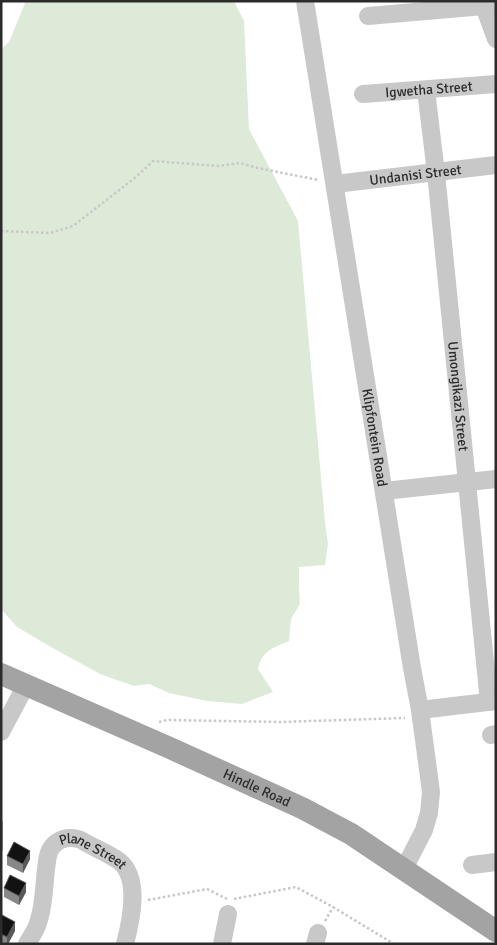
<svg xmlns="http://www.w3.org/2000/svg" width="497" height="945" viewBox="0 0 497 945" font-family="Signika,sans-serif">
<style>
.green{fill:#deead8}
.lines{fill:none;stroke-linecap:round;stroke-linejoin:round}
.path{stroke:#c8c8c8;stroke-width:2.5;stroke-dasharray:2.5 2.5;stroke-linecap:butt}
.minor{stroke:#c8c8c8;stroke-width:18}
.major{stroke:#a3a3a3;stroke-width:22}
.wall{fill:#888}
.shaded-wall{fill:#595959}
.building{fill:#121212;stroke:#595959}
.labels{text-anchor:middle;stroke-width:5;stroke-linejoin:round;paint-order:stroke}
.street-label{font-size:14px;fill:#2b2b2b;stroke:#fff}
</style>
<rect width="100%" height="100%" fill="#fff"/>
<path class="green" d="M 24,1 L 234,1 L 244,21 L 249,129 L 298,221 L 325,522 L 328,544 L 325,565 L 299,567 L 299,587 L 300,604 L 291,619 L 289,641 C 273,648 262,650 258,669 L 273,692 L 242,704 L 207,701 L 169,693 L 149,684 L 134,686 L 100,674 L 51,647 L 17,627 L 1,609 L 1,49 L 9,42 L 25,3 Z"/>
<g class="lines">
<g class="path">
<path d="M 1,231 L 50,233 L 73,226 L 136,177 L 153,161 L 219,166 L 240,163 L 258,168 L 318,180"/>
<path d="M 159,722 L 167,720 L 281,722 L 405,718"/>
<path d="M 234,899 L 296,887 L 333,907 L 394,944"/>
<path d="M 148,900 L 207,889 L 227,899"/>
<path d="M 325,921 L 333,907"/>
</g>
<g class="minor">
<path id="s1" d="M 305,1 L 412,668 L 420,710 L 431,792 L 429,813 L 424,830 L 404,869"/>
<path d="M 482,1 L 496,39"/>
<path d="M 368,16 L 496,5"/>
<path id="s2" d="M 426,90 L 436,173 L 489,702"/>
<path id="s3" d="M 363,94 L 496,84"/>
<path id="s4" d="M 335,184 L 496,165"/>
<path d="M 384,491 L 496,479"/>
<path d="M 420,710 L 496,701"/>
<path d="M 1,732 L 26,685"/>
<path d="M 491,735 L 496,734"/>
<path d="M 472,865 L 496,862"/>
<path id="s5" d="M 27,944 C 31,937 36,930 38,923 C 44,906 44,886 46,869 C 47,863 47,856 50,850 C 57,838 69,836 81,840 C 92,847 108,853 119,861 C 141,878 131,921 125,944"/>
<path d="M 222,944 L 228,914"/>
<path d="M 315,944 L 318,933"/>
</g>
<path class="major" id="s6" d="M 1,674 L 170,748 L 302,808 L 351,834 L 496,931"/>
</g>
<g class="wall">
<rect x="1" y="822" width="1" height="37"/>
<path d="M 7,856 L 30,859 L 23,873 L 7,865 Z"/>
<path d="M 4,888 L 26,892 L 19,905 L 4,897 Z"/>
<path d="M 1,917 L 15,931 L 8,944 L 1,943 Z"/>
</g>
<g class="shaded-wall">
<path d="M 30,851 L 30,859 L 23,873 L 23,864 Z"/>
<path d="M 26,883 L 26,892 L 19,905 L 19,896 Z"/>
<path d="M 15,922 L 15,931 L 8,944 L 7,944 L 7,937 Z"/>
</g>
<g class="building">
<rect x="1" y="822" width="1" height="28"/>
<path d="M 14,842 L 30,851 L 23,864 L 7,856 Z"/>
<path d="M 10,875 L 26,883 L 19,896 L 4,888 Z"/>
<path d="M 2,915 L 15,922 L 7,937 L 1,934 L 1,917 Z"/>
</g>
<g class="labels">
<g class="street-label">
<text dy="5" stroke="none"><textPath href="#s3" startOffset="66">Igwetha Street</textPath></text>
<text dy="5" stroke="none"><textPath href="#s4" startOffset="81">Undanisi Street</textPath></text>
<text dy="5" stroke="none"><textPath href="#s2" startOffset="308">Umongikazi Street</textPath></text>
<text dy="5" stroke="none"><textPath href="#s1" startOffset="442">Klipfontein Road</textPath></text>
<text dy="5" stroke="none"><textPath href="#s6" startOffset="280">Hindle Road</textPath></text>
<text dy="5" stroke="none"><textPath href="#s5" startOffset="148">Plane Street</textPath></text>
</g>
</g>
<rect width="497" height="945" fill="none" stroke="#2b2b2b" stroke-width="5"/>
</svg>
